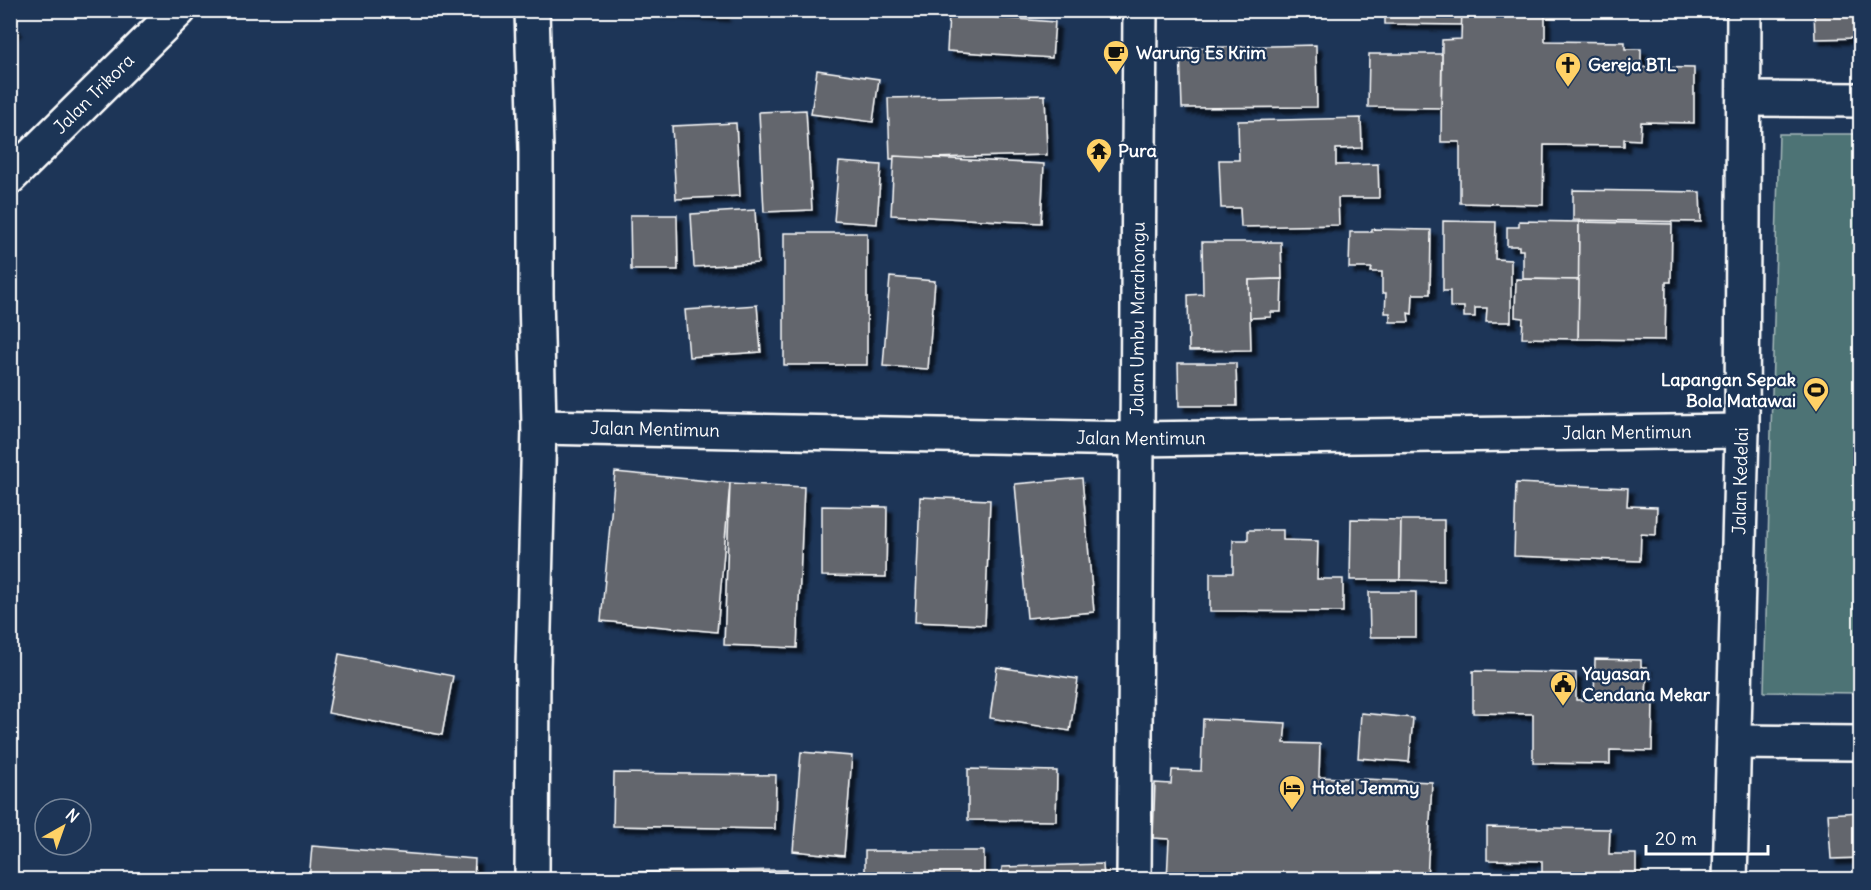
<svg xmlns="http://www.w3.org/2000/svg" width="1871" height="890" viewBox="0 0 1871 890" font-family="Delius,sans-serif">
<style>
.green{fill:#4e7375;stroke:#a6b9ba;stroke-width:1.5}
.building{fill:#63666d;stroke:#fff;stroke-width:1.5;filter:url(#shadow)}
.lines{fill:none;stroke-linecap:round;stroke-linejoin:round}
.minor-casing{stroke:#fff;stroke-width:38}
.tertiary-casing{stroke:#fff;stroke-width:38}
.minor{stroke:#1d3557;stroke-width:33}
.tertiary{stroke:#1d3557;stroke-width:33}
.labels{text-anchor:middle;stroke-width:4.5;stroke-linejoin:round;paint-order:stroke}
.poi-label{font-size:18px;font-weight:bold;fill:#fff;stroke:#1d3557;text-anchor:start}
.street-label{font-size:18px;fill:#fff;stroke:#1d3557}
</style>
<defs>
<filter id="shadow"><feDropShadow dx="5.5" dy="5.5" stdDeviation="1.5" flood-color="#0009"/></filter>
</defs>
<rect width="100%" height="100%" fill="#1d3557"/>
<filter id="ink" filterUnits="userSpaceOnUse"><feTurbulence type="fractalNoise" baseFrequency=".0167" numOctaves="2"/><feDisplacementMap in="SourceGraphic" scale="12" xChannelSelector="R" yChannelSelector="G"/><feConvolveMatrix kernelMatrix="1 2 1 2 8 2 1 2 1" color-interpolation-filters="sRGB"/></filter>
<g filter="url(#ink)">
<path class="green" d="M 1779,134 L 1860,134 L 1860,693 L 1764,692 Z"/>
<g class="building">
<path d="M 634,10 L 724,10 L 724,16 Z"/>
<path d="M 1385,10 L 1462,10 L 1462,25 L 1385,24 Z"/>
<path d="M 1462,10 L 1545,10 L 1545,41 L 1625,42 L 1625,49 L 1641,49 L 1641,67 L 1694,68 L 1694,123 L 1641,122 L 1640,140 L 1624,139 L 1624,146 L 1544,145 L 1543,205 L 1460,203 L 1460,142 L 1441,142 L 1442,40 L 1461,39 Z"/>
<path d="M 1814,10 L 1860,10 L 1860,38 L 1815,39 Z"/>
<path d="M 949,14 L 1055,22 L 1052,58 L 947,51 Z"/>
<path d="M 10,23 L 16,29 L 10,35 Z"/>
<path d="M 1316,45 L 1317,107 L 1182,108 L 1180,48 Z"/>
<path d="M 1369,54 L 1442,54 L 1441,108 L 1368,107 Z"/>
<path d="M 817,70 L 879,79 L 873,122 L 811,114 Z"/>
<path d="M 1045,95 L 1047,155 L 890,159 L 888,98 Z"/>
<path d="M 806,110 L 812,210 L 764,212 L 759,112 Z"/>
<path d="M 1361,118 L 1362,148 L 1336,149 L 1336,165 L 1378,164 L 1379,198 L 1338,198 L 1339,225 L 1241,227 L 1240,208 L 1221,208 L 1219,160 L 1239,160 L 1238,121 Z"/>
<path d="M 736,123 L 740,196 L 676,199 L 672,126 Z"/>
<path d="M 894,156 L 1044,164 L 1041,223 L 891,215 Z"/>
<path d="M 839,162 L 881,165 L 877,224 L 834,221 Z"/>
<path d="M 1573,190 L 1700,192 L 1701,222 L 1573,220 Z"/>
<path d="M 755,210 L 758,263 L 694,267 L 691,214 Z"/>
<path d="M 630,215 L 677,215 L 678,270 L 631,270 Z"/>
<path d="M 1443,221 L 1496,222 L 1495,259 L 1511,260 L 1511,322 L 1486,322 L 1487,308 L 1475,308 L 1475,317 L 1464,317 L 1464,307 L 1450,307 L 1450,291 L 1443,291 Z"/>
<path d="M 1519,221 L 1579,222 L 1579,280 L 1523,279 L 1523,250 L 1519,250 L 1519,246 L 1507,246 L 1507,227 L 1519,227 Z"/>
<path d="M 1579,222 L 1672,224 L 1671,282 L 1666,282 L 1665,340 L 1578,339 Z"/>
<path d="M 1372,229 L 1431,230 L 1430,294 L 1413,294 L 1412,314 L 1408,313 L 1409,322 L 1390,322 L 1390,313 L 1385,313 L 1386,293 L 1382,293 L 1382,272 L 1371,272 L 1372,268 L 1349,268 L 1350,232 L 1372,232 Z"/>
<rect x="784" y="233" width="83" height="132"/>
<path d="M 1202,242 L 1281,242 L 1282,279 L 1249,280 L 1251,350 L 1189,351 L 1188,295 L 1203,294 Z"/>
<path d="M 890,277 L 935,281 L 928,369 L 883,366 Z"/>
<path d="M 1282,279 L 1281,312 L 1271,312 L 1271,317 L 1250,318 L 1249,280 Z"/>
<path d="M 1516,279 L 1579,280 L 1578,339 L 1522,338 L 1523,318 L 1515,317 Z"/>
<path d="M 757,305 L 761,352 L 689,357 L 685,310 Z"/>
<path d="M 1178,363 L 1236,363 L 1237,406 L 1179,406 Z"/>
<path d="M 615,472 L 730,483 L 717,632 L 601,621 Z"/>
<path d="M 1082,478 L 1094,612 L 1027,618 L 1015,484 Z"/>
<path d="M 730,483 L 804,487 L 797,648 L 724,645 Z"/>
<path d="M 1516,483 L 1628,488 L 1627,506 L 1657,507 L 1656,535 L 1641,534 L 1640,561 L 1514,556 Z"/>
<path d="M 920,497 L 990,500 L 985,625 L 915,622 Z"/>
<path d="M 822,506 L 887,507 L 886,577 L 822,576 Z"/>
<path d="M 1351,519 L 1401,520 L 1400,580 L 1350,580 Z"/>
<path d="M 1401,520 L 1444,520 L 1444,581 L 1400,580 Z"/>
<path d="M 1248,530 L 1283,530 L 1283,540 L 1318,541 L 1317,579 L 1343,579 L 1343,612 L 1210,611 L 1210,573 L 1233,573 L 1233,540 L 1248,540 Z"/>
<path d="M 1369,592 L 1416,592 L 1416,637 L 1370,637 Z"/>
<path d="M 339,654 L 453,676 L 442,735 L 328,713 Z"/>
<path d="M 1595,659 L 1641,660 L 1641,667 L 1647,667 L 1646,701 L 1653,700 L 1652,751 L 1610,750 L 1610,764 L 1533,763 L 1533,714 L 1473,713 L 1473,671 L 1576,673 L 1576,700 L 1594,700 Z"/>
<path d="M 997,667 L 1078,679 L 1070,731 L 990,718 Z"/>
<path d="M 1361,713 L 1413,718 L 1409,762 L 1358,758 Z"/>
<path d="M 1203,719 L 1286,723 L 1284,743 L 1320,744 L 1319,777 L 1432,782 L 1427,880 L 1167,880 L 1169,839 L 1153,838 L 1155,783 L 1171,784 L 1172,770 L 1201,771 Z"/>
<path d="M 801,752 L 852,756 L 844,856 L 793,851 Z"/>
<path d="M 968,769 L 1057,771 L 1056,821 L 968,820 Z"/>
<path d="M 614,773 L 776,775 L 775,829 L 613,826 Z"/>
<path d="M 1860,812 L 1860,858 L 1831,859 L 1828,814 Z"/>
<path d="M 1487,827 L 1610,829 L 1609,854 L 1636,854 L 1636,880 L 1542,880 L 1542,861 L 1487,860 Z"/>
<path d="M 312,846 L 475,859 L 474,880 L 309,880 Z"/>
<rect x="865" y="851" width="119" height="29"/>
<path d="M 1103,864 L 1104,880 L 1002,880 L 1002,867 Z"/>
<path d="M 787,870 L 787,880 L 627,880 L 627,872 Z"/>
</g>
<g class="lines">
<g class="minor-casing">
<g id="minor">
<path d="M 1745,99 L 1860,100"/>
<path id="s1" d="M 10,177 L 179,10"/>
<path id="s2" d="M 539,427 L 1137,439 L 1742,431"/>
<path d="M 1734,742 L 1860,743"/>
<path id="s3" d="M 1134,880 L 1140,10"/>
<path id="s4" d="M 1730,880 L 1742,431 L 1744,10"/>
</g>
</g>
<g class="tertiary-casing">
<path id="tertiary" d="M 532,10 L 536,150 L 536,293 L 539,427 L 533,668 L 532,880"/>
</g>
<use href="#minor" class="minor"/>
<use href="#tertiary" class="tertiary"/>
</g>
</g>
<defs>
<g id="cafe-pin" transform="scale(1.35)"><path d="M0 17L-7.5 6A9.5 9.5 0 1 1 7.5 6Z" fill="#ffd166" stroke="#1d3557"/><path d="M-5.5-4.5H6V0H3Q3 3.5 0 3.5H-2.5Q-5.5 3.5-5.5 0ZM3-3.2v2h1.7v-2ZM-6 4.5H4V6H-6Z" fill="#111"/></g>
<g id="church-pin" transform="scale(1.35)"><path d="M0 17L-7.5 6A9.5 9.5 0 1 1 7.5 6Z" fill="#ffd166" stroke="#1d3557"/><path d="M-1.2-6h2.4v3.5h3.3v2.4h-3.3V6h-2.4V-.1h-3.3v-2.4h3.3Z" fill="#111"/></g>
<g id="temple-pin" transform="scale(1.35)"><path d="M0 17L-7.5 6A9.5 9.5 0 1 1 7.5 6Z" fill="#ffd166" stroke="#1d3557"/><path d="M0-6L5-2H3V0L6.5 2.5H4V6H1.5V3h-3V6H-4V2.5H-6.5L-3 0V-2H-5Z" fill="#111"/></g>
<g id="stadium-pin" transform="scale(1.35)"><path d="M0 17L-7.5 6A9.5 9.5 0 1 1 7.5 6Z" fill="#ffd166" stroke="#1d3557"/><path d="M0-5a6.5 5 0 1 0 0 10a6.5 5 0 1 0 0-10ZM-3.5-1.8h7v3.6h-7Z" fill="#111"/></g>
<g id="civic-pin" transform="scale(1.35)"><path d="M0 17L-7.5 6A9.5 9.5 0 1 1 7.5 6Z" fill="#ffd166" stroke="#1d3557"/><path d="M-.6-6.5H3V-4.5H.6V-3L4-1V1h2V6H-6V1h2V-1L-.6-3ZM-1.2 2.5V6h2.4V2.5Z" fill="#111"/></g>
<g id="hotel-pin" transform="scale(1.35)"><path d="M0 17L-7.5 6A9.5 9.5 0 1 1 7.5 6Z" fill="#ffd166" stroke="#1d3557"/><path d="M-6-4.5h1.5V1H6V5H4.5V3h-9V5H-6ZM-4 0a1.8 1.8 0 1 1 3.6 0ZM.5 0V-2.5h3Q6-2.5 6 0Z" fill="#111"/></g>
</defs>
<g fill-rule="evenodd">
<use href="#cafe-pin" x="1116" y="53"/>
<use href="#church-pin" x="1568" y="65"/>
<use href="#temple-pin" x="1099" y="151"/>
<use href="#stadium-pin" x="1816" y="390"/>
<use href="#civic-pin" x="1563" y="684"/>
<use href="#hotel-pin" x="1292" y="788"/>
</g>
<g class="labels">
<g class="poi-label">
<text x="1136" y="59">Warung Es Krim</text>
<text x="1588" y="71">Gereja BTL</text>
<text x="1118" y="157">Pura</text>
<text x="1796" y="386" text-anchor="end">Lapangan Sepak<tspan x="1796" dy="21">Bola Matawai</tspan></text>
<text x="1582" y="680">Yayasan<tspan x="1582" dy="21">Cendana Mekar</tspan></text>
<text x="1312" y="794">Hotel Jemmy</text>
</g>
<g class="street-label">
<text dy="6" stroke="none"><textPath href="#s1" startOffset="118">Jalan Trikora</textPath></text>
<text dy="6" stroke="none"><textPath href="#s3" startOffset="561">Jalan Umbu Marahongu</textPath></text>
<text dy="6" stroke="none"><textPath href="#s2" startOffset="116">Jalan Mentimun</textPath></text>
<text dy="6" stroke="none"><textPath href="#s2" startOffset="1088">Jalan Mentimun</textPath></text>
<text dy="6" stroke="none"><textPath href="#s2" startOffset="602">Jalan Mentimun</textPath></text>
<text dy="6" stroke="none"><textPath href="#s4" startOffset="399">Jalan Kedelai</textPath></text>
</g>
</g>
<rect width="1871" height="890" fill="none" stroke="#1d3557" stroke-width="36"/>
<rect x="18" y="18" width="1835" height="854" fill="none" stroke="#fff" stroke-width="2" filter="url(#ink)"/>
<g transform="translate(63 827) rotate(40)"><circle r="28" fill="#1d3557" stroke="#77869a" stroke-width="1.5"/>
<path d="M0-4.5L10 22L0 15L-10 22Z" fill="#ffd166"/>
<text y="-9" font-size="16" font-weight="bold" text-anchor="middle" fill="#ffffff">N</text>
</g>
<path d="M1646 845v9h122v-9" fill="none" stroke="#ffffff" stroke-width="3"/>
<text x="1655" y="845" font-size="18" fill="#ffffff" stroke="#1d3557" stroke-width="4.5" paint-order="stroke">20 m</text>
</svg>
